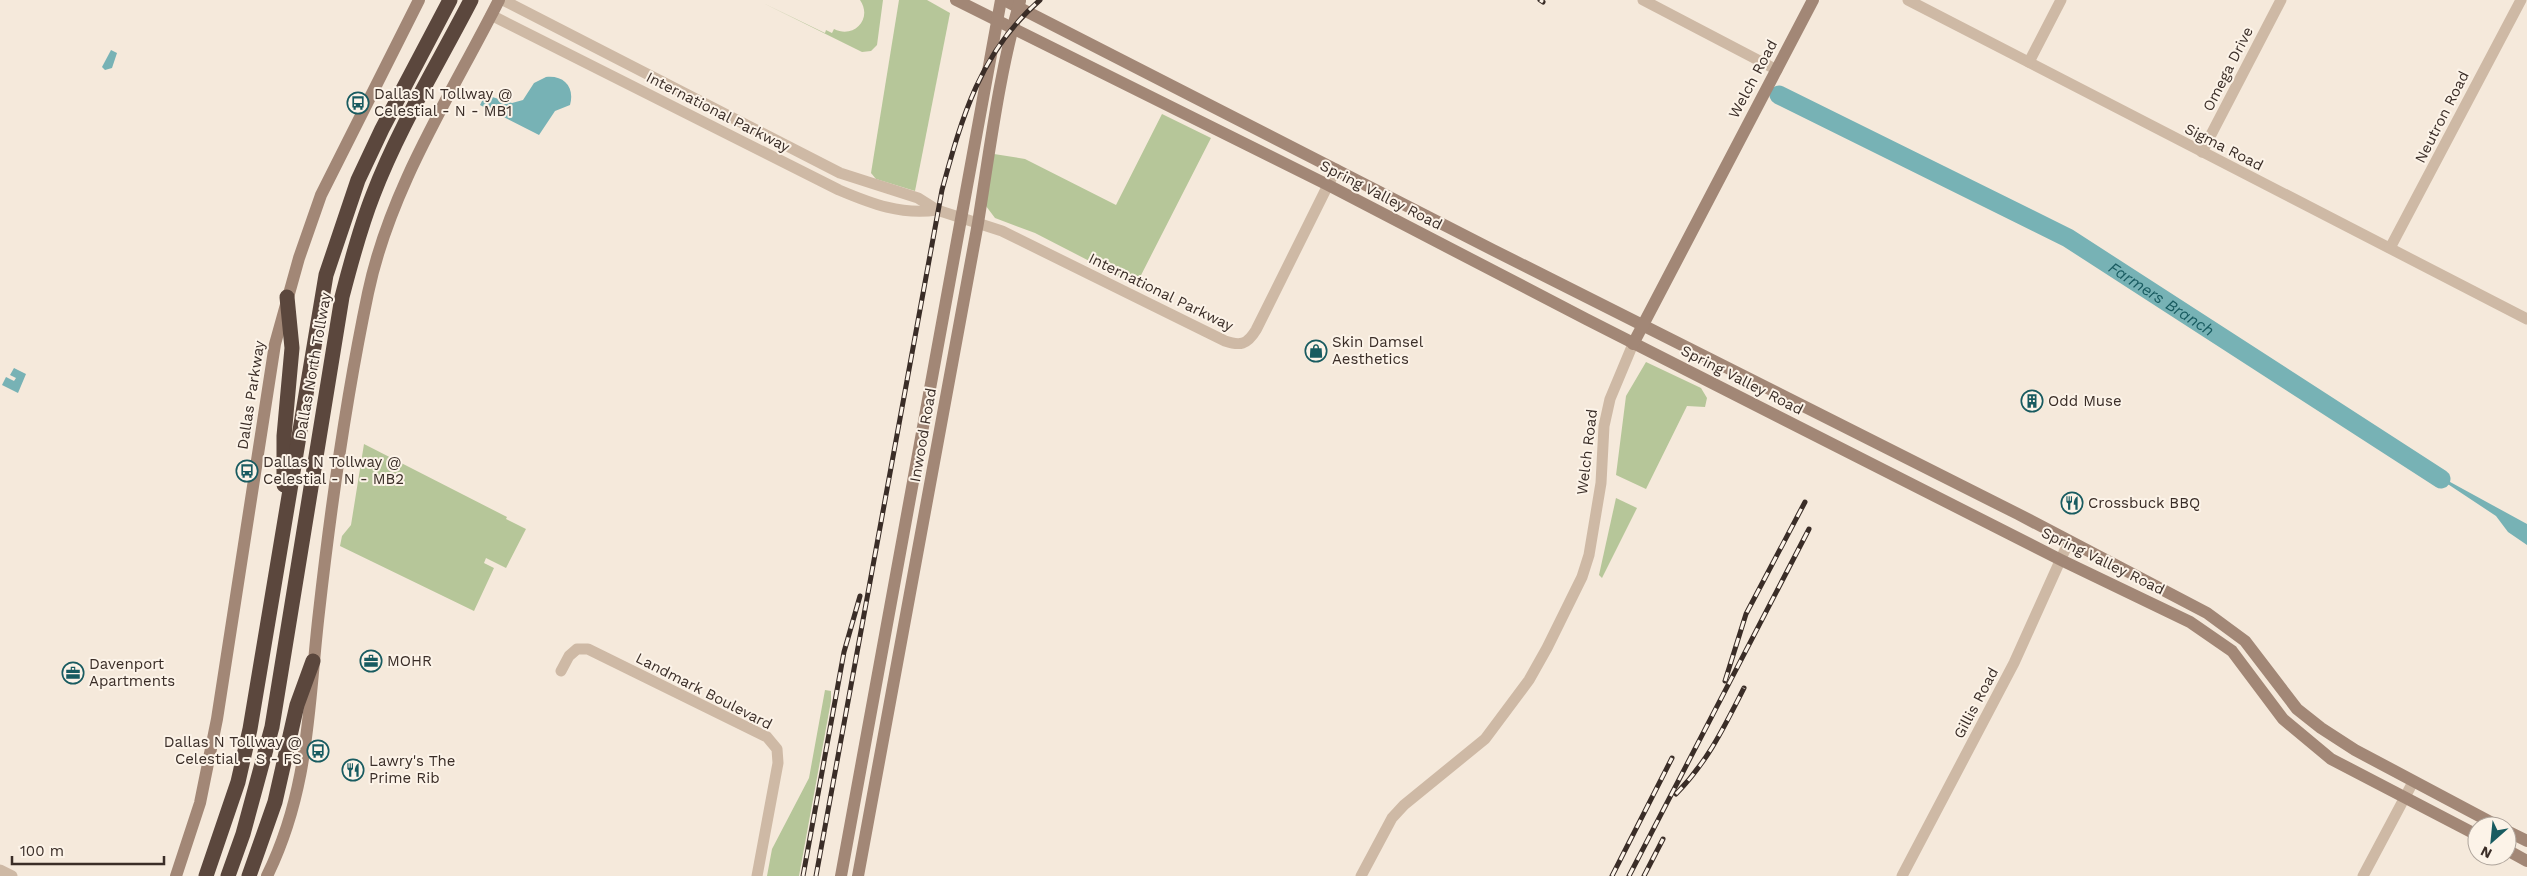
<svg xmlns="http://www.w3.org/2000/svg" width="2527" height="876" viewBox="0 0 2527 876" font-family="'Work Sans',sans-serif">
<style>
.green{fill:#b6c699}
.water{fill:#77b2b5}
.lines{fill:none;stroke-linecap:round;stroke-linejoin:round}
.river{stroke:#77b2b5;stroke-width:19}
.street{stroke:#ceb9a5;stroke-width:11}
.secondary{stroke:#a28776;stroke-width:12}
.highway{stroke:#5b473d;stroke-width:15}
.rail-casing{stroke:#3a2d27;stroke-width:5}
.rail{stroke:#fcf3e8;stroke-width:3;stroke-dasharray:9;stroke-linecap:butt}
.labels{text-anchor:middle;stroke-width:4;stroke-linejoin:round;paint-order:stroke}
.street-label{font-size:15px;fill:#3a2d27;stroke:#fcf3e8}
.poi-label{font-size:15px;fill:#3a2d27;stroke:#fcf3e8;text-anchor:start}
.water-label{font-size:16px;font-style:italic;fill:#185b60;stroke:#fcf3e8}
</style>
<rect width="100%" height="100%" fill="#f5e9db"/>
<g class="green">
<path d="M 757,0 L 825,33 L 826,30 L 832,33 L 834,29 C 854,39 873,19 860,0 L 883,0 L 877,45 L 871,51 L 862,52 Z"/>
<path d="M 899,0 L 927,0 L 950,13 L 915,191 L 876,179 L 871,173 Z"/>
<path d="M 1162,114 L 1211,138 L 1136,285 L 1035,233 L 995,218 L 986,206 L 994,154 L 1025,159 L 1116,205 Z"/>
<path d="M 1646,362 L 1701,388 L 1707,398 L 1705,407 L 1687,406 L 1646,489 L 1616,475 L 1626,396 Z"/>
<path d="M 364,444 L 507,517 L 506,519 L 526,529 L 506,568 L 486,558 L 484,563 L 494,568 L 474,611 L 340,546 L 342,536 L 351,525 Z"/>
<path d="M 1616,498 L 1637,508 L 1602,578 L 1599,575 Z"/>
<path d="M 825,690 L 831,691 L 831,701 L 799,876 L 767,876 L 772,849 L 809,778 Z"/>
</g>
<g class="water">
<path d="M 111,50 L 117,53 L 112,68 L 105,70 L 102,67 Z"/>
<path d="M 546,77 C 564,75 575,87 570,105 L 555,111 L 539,135 L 480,105 L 483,99 L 489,96 L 512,103 L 523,100 L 534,83 Z"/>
<path d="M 14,368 L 26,374 L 18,393 L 2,385 L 6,377 L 14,381 L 16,378 L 10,375 Z"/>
<path d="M 2419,465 L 2527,524 L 2527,545 L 2508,532 L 2496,516 Z"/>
</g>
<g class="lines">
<path class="river" id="s1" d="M 1779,95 L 2068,238 L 2441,479"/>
<g class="street">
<path d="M 503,0 L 840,173 L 918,198 L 937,210 L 1002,231 L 1225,341 C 1240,346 1247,345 1256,330 L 1336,169"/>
<path d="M 1643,0 L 1777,70"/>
<path d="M 1908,0 L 2527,319"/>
<path d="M 491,15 L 839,190 C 872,204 901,215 937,210"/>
<path d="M 2029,62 L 2061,0"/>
<path d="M 2202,152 L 2281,0"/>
<path d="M 2390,248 L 2521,0"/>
<path d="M 561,671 L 569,656 L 577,649 L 588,649 L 767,737 L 777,749 L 778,763 L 757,876"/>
<path d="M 0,870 L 12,876"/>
<path d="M 1361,876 L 1392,818 L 1404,805 L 1485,739 L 1529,680 L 1547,648 L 1582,577 L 1589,555 L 1601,483 L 1604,426 L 1610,399 L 1633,344"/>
<path d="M 1902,876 L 2014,663 L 2069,541"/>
<path d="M 2363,876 L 2413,782"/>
</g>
<g class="secondary">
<path d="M 956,0 L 1328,185 L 1586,319 L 2061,560 L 2190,622 L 2232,651 L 2283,719 L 2331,759 L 2477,835"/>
<path d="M 1004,0 L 1493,250 L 2018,514 L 2207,613 L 2245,641 L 2297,709 L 2321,728 L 2355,750 L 2498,826"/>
<path d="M 1633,344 L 1813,0"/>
<path d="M 2507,831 L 2527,841"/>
<path d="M 2507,850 L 2527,861"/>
<path d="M 176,876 L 200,803 L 217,719 L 275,344 L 299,258 L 321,195 L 419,0"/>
<path d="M 267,876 C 310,788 308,706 319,612 C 331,505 346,398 368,293 C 390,188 451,95 499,0"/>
<path d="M 841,876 L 1001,0"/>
<path d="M 858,876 L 978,223 C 990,149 999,73 1020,1"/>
</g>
<g class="highway">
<path d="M 284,485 L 284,436 L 292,348 L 287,297"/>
<path d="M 206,876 L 238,782 L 250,729 L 326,275 L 358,180 L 382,129 L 450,0"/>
<path d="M 228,876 L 243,834 L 272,727 L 342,297 C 351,262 360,228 373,195 C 399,127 438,64 471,0"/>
<path d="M 249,876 L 275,802 L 297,705 L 313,661"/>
</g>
<g class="rail-casing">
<g id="rail">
<path d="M 1540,0 L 1543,2"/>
<path d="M 1725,681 L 1746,614 L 1805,502"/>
<path d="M 1676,794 C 1708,761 1723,729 1744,688"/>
<path d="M 803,876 L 844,652 L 860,596"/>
<path d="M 816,876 L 942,190 C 962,117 980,52 1040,0"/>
<path d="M 1612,876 L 1672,758"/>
<path d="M 1629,876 L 1809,529"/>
<path d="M 1644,876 L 1663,839"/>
</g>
</g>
<use href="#rail" class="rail"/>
</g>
<defs>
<g id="bus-ring" transform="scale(1.125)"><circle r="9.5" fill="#fcf3e8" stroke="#185b60" stroke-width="1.5"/><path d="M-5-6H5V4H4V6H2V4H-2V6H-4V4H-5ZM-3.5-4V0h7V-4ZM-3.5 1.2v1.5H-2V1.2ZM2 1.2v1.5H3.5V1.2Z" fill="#185b60"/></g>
<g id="shop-ring" transform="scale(1.125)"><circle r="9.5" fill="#fcf3e8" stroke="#185b60" stroke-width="1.5"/><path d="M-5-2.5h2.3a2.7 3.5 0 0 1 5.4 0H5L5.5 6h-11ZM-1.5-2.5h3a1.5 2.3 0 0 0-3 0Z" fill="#185b60"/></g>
<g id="building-ring" transform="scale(1.125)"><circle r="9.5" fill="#fcf3e8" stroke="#185b60" stroke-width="1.5"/><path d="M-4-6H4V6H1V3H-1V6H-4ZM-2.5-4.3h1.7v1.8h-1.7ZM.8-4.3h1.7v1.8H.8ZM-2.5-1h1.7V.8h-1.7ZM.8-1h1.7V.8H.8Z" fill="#185b60"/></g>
<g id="restaurant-ring" transform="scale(1.125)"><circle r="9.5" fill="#fcf3e8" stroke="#185b60" stroke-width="1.5"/><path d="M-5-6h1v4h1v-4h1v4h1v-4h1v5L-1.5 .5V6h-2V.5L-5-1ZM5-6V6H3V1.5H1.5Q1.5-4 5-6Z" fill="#185b60"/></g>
<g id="office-ring" transform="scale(1.125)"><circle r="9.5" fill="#fcf3e8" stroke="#185b60" stroke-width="1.5"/><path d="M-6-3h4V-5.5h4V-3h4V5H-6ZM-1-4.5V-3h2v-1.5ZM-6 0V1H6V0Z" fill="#185b60"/></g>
</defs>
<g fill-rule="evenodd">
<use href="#bus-ring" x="358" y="103"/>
<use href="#shop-ring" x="1316" y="351"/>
<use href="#building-ring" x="2032" y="401"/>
<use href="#bus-ring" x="247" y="471"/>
<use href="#restaurant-ring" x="2072" y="503"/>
<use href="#office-ring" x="371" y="661"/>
<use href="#office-ring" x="73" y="673"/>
<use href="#bus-ring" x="318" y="751"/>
<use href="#restaurant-ring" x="353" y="770"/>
</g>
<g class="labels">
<g class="street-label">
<text transform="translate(2228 69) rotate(-63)" y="5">Omega Drive</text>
<text transform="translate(1753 79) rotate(-62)" y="5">Welch Road</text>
<text transform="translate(718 112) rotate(27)" y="5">International Parkway</text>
<text transform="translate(2442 117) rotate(-63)" y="5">Neutron Road</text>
<text transform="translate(2224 147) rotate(27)" y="5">Sigma Road</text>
<text transform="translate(1381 195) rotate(27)" y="5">Spring Valley Road</text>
<text transform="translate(1161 292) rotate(26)" y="5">International Parkway</text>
<text transform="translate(313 366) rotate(-80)" y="5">Dallas North Tollway</text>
<text transform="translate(1742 380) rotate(27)" y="5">Spring Valley Road</text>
<text transform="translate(251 395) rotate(-81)" y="5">Dallas Parkway</text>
<text transform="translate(923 435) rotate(-80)" y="5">Inwood Road</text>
<text transform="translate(1587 452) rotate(-83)" y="5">Welch Road</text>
<text transform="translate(2103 561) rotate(26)" y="5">Spring Valley Road</text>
<text transform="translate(704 691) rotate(27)" y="5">Landmark Boulevard</text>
<text transform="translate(1976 703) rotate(-62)" y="5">Gillis Road</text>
</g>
<g class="poi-label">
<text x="374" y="99">Dallas N Tollway @<tspan x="374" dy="17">Celestial - N - MB1</tspan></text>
<text x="1332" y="347">Skin Damsel<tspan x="1332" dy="17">Aesthetics</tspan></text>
<text x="2048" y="406">Odd Muse</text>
<text x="263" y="467">Dallas N Tollway @<tspan x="263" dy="17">Celestial - N - MB2</tspan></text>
<text x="2088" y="508">Crossbuck BBQ</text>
<text x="387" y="666">MOHR</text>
<text x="89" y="669">Davenport<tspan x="89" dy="17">Apartments</tspan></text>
<text x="302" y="747" text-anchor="end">Dallas N Tollway @<tspan x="302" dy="17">Celestial - S - FS</tspan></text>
<text x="369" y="766">Lawry's The<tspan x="369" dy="17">Prime Rib</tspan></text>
</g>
<g class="water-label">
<text dy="6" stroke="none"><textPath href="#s1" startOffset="434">Farmers Branch</textPath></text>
</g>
</g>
<g transform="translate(2492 841) rotate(207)"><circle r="24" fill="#fcf3e8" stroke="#aea49b"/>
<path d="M0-4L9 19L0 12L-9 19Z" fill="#185b60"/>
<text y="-8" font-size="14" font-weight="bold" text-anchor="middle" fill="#3a2d27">N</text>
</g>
<path d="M12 856v8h152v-8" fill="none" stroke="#3a2d27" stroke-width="2.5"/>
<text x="20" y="856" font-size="15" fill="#3a2d27" stroke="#fcf3e8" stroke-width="4" paint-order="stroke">100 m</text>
</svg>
